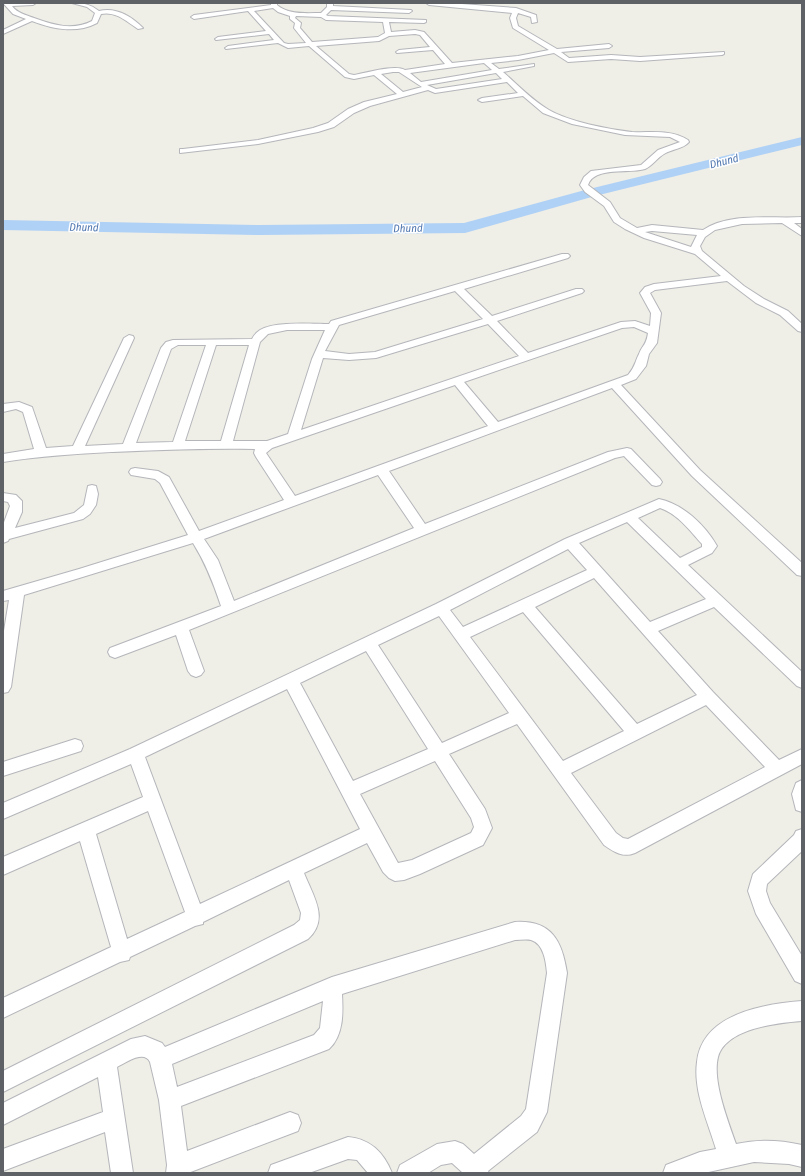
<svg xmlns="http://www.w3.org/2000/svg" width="805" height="1176" viewBox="0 0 805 1176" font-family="'Fira Sans Condensed',sans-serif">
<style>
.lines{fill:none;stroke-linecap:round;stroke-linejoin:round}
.river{fill:#afd1f6;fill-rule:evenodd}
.minor-casing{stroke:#b4b6ba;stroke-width:2}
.minor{fill:#fff;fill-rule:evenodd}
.labels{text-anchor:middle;stroke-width:3;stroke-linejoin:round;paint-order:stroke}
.far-water-label{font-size:11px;font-style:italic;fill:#5077b0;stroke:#fff}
</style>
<rect width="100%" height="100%" fill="#efeee7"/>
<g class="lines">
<path class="river" d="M 802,137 L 802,145 L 595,196 L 465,233 L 260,235 L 3,230 L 3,220 L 260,225 L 464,223 L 585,190 Z"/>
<g class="minor-casing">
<g id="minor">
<path d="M 3,3 L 36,3 L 33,5 L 12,6 C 17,13 26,15 34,18 C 53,25 73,31 92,21 L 95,13 L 87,7 L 72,3 C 84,3 90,4 99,11 C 116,7 131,16 143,28 L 138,29 C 126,21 116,11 101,14 L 97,23 C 76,34 53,29 32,21 L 3,34 L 3,30 L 26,19 L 13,14 Z"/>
<path d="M 271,3 L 277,3 L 277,5 C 289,15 306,13 321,13 L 327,7 L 327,3 L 333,3 L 333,6 L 411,10 L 412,11 L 409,13 L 331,10 L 326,15 L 328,16 L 426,20 L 426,22 L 424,23 L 389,22 L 391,32 L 415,30 L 424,32 L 452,63 L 518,56 L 549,50 L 513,28 L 510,18 L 512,13 L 429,5 L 426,3 L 448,3 L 516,8 L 536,15 L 537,22 L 532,23 L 531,17 L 518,13 L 516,18 L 518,26 L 557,49 L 609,44 L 612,46 L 609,48 L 561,52 L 569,58 L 611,55 L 640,57 L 724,52 L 724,54 L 722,55 L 640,61 L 611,59 L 568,62 L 554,53 L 518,60 L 491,63 L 499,69 L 534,64 L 534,66 L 503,72 C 518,85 532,100 549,110 C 570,122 608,129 632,132 C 652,133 670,129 688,140 L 689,142 C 683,149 672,149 664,154 C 657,158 652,166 645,169 C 629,174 594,166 588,185 L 610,202 L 620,218 L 637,228 L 652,225 L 703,230 C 730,212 771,219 802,217 L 802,223 L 794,223 L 802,229 L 802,236 L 782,223 L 742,224 L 715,230 L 705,237 L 700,246 L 702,251 L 744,286 L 764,299 L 788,311 L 802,324 L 802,332 L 798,331 L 780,315 L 756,303 L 727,281 L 655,290 L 650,293 L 661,313 L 657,343 L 649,354 L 646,366 L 636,379 L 621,385 L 700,470 L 802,563 L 802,576 L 797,575 L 692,476 L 612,388 L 389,471 L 425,524 L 608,452 L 627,448 L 631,449 L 660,479 L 662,482 L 660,485 L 656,486 L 652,485 L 624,456 L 615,458 L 189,630 L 204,671 L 201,675 L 196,677 L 191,675 L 188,671 L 176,635 L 115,658 L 110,656 L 108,652 L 110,648 L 221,606 C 213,582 206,564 193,543 L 24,595 L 11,687 L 8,692 L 3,693 L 3,637 L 9,600 L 3,601 L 3,591 L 79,569 L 188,535 L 160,483 L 155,479 L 131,475 L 129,472 L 131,469 L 135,468 L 158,471 L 169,477 L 199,531 L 284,500 L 256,457 L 254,453 L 255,449 C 207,448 160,450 112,452 C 76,454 39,456 3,462 L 3,454 L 34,449 L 23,412 L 16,409 L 3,412 L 3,404 L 19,402 L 32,407 L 46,448 L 73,446 L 124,338 L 129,335 L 133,336 L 134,338 L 85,446 L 123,444 L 161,348 L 166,342 L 173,340 L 252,339 C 254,335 257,332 260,330 C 274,321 313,324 329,324 L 331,321 L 562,254 L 568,254 L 570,256 L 568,258 L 464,289 L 492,316 L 576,289 L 582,289 L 584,291 L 582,293 L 497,321 L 528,353 L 621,322 L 635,321 L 650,326 L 651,313 L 640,293 L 645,287 L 654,284 L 721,276 L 695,254 L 644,238 L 625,229 L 614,222 L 604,206 L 585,192 L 580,185 L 584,177 L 591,171 L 641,165 L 658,150 L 680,142 L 670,137 L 625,135 L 572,124 L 543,113 L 523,96 L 482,102 L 478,100 L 482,98 L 518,93 L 507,82 L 435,93 L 428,90 L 370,106 L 354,113 L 334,127 L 318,132 L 258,144 L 180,153 L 180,149 L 183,149 L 258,140 L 313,128 L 328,123 L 348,109 L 364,102 L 397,94 L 374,75 L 354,79 L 345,77 L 309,46 L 288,48 L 278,43 L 226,49 L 225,48 L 228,46 L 274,40 L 269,34 L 216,40 L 215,39 L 218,37 L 266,31 L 248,11 L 194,19 L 191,17 L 194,15 L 271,5 ZM 273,8 L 278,12 L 290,16 L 290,19 L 295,23 L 294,28 L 306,43 L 288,44 L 284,43 L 254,11 ZM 296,16 L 321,17 L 326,20 L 383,22 L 385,33 L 378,37 L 312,42 L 300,28 L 301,23 L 295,18 ZM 415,34 L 420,35 L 430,47 L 399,50 L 396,52 L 397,53 L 433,50 L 445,64 L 405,70 C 395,64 366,73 354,75 L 349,74 L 316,46 L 379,41 L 389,36 ZM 484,63 L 492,70 L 421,82 L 410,73 ZM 393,72 L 399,72 L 422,87 L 403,92 L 381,74 ZM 496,73 L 502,79 L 436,89 L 427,85 ZM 652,231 L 697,235 L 691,247 L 645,232 ZM 455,291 L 483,319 L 375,352 L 349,354 L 325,351 L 339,325 ZM 488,324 L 519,356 L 301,430 L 323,358 L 349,360 L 376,358 ZM 634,327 L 648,333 C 646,346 643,344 639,354 C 634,364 636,365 628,375 L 498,422 L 464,382 L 622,328 ZM 287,330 L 325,330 L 312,359 L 288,434 L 267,441 L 233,441 L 260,342 L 268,334 ZM 178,345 L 206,345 L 173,442 L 136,443 L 171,349 ZM 216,345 L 249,345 L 221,441 L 185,441 ZM 455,385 L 488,426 L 295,496 L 266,453 L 272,448 ZM 378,475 L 414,528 L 234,601 L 218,560 L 204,539 Z"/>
<path d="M 92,485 L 96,486 L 98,494 L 96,505 L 90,514 L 83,519 L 9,539 L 8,541 L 3,543 L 3,525 L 10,506 L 8,502 L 3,501 L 3,493 L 16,495 L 22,501 L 22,512 L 15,528 L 74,513 L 84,505 L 88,486 Z"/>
<path d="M 659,499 C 683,504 705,525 717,546 L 712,553 L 688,565 L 802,672 L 802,688 L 797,686 L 714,607 L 658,631 L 713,692 L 779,760 L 802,749 L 802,764 L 635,853 C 623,858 614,852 604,845 L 517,724 L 449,754 L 485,809 L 492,828 L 483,845 L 420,874 L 404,880 L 395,881 L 389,878 L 383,872 L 367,843 L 304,873 C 313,896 330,919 308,939 L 3,1092 L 3,1071 L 294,925 L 300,920 L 301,913 L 289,880 L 203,922 L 203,924 L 195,926 L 130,957 L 129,960 L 120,962 L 3,1018 L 3,998 L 111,947 L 80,841 L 3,875 L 3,857 L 143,797 L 131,764 L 3,819 L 3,803 L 130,749 L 436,604 L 565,539 ZM 660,508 C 678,514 690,531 702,544 L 702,547 L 680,558 L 638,518 ZM 627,522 L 706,599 L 650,622 L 579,543 ZM 568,549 L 587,570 L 463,627 L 450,610 ZM 594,578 L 697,695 L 637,724 L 535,607 ZM 523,612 L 624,731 L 563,761 L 470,637 ZM 439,616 L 509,713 L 442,743 L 378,645 ZM 366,651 L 428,749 L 353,781 L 300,683 ZM 287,689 L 360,829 L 200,904 L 145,757 ZM 706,705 L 765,767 L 628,839 L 623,838 L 616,833 L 571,773 ZM 435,761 L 471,818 L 474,827 L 471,833 L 412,860 L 398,863 L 360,794 ZM 148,811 L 185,912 L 127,939 L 96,834 Z"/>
<path d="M 75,739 L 81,741 L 83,746 L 81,751 L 3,776 L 3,762 Z"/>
<path d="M 802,780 L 802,812 L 796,810 L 792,794 L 796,783 Z"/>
<path d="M 802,829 L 802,851 L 767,884 L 766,891 L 770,903 L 802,956 L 802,984 L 795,981 L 756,914 L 748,891 L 753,874 L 794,835 L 796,831 Z"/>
<path d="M 515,922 C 551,920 562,940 567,973 L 547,1112 L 537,1132 L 488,1171 L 489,1173 L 463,1173 L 452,1163 L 441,1165 L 428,1173 L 397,1173 L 400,1165 L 437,1144 L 455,1141 L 463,1144 L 474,1154 L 521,1116 L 526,1109 L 547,973 C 546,962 544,944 531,940 C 526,939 520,940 515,940 L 342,994 C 343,1012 344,1035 329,1049 L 181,1106 L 187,1151 L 290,1112 L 298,1115 L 301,1123 L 298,1131 L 188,1173 L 166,1173 L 167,1165 L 159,1100 L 150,1062 C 144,1050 127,1062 117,1067 L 133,1173 L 111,1173 L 105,1132 L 3,1171 L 3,1149 L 103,1112 L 98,1077 L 3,1125 L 3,1103 L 131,1039 L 145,1036 L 162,1043 L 165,1047 L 332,977 ZM 323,1001 L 320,1028 L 314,1035 L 177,1087 L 172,1064 Z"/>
<path d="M 802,1001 L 802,1021 C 778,1023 726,1028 718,1057 C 712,1081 728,1121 736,1144 C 758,1139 780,1140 802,1145 L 802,1167 L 789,1164 L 754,1162 L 704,1173 L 663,1173 L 666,1165 L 700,1152 L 716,1149 C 708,1122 693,1091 697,1062 C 702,1014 763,1004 802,1001 Z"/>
<path d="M 348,1137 C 371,1139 384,1153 392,1173 L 368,1173 L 357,1160 L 348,1159 L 309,1173 L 268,1173 L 271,1165 Z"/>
</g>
</g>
<use href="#minor" class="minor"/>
</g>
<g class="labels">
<g class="far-water-label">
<text transform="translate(724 161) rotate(-14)" y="4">Dhund</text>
<text transform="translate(84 227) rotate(1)" y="4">Dhund</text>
<text transform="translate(408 228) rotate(-1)" y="4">Dhund</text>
</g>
</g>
<rect width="805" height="1176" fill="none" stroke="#5e6165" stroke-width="8"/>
</svg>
